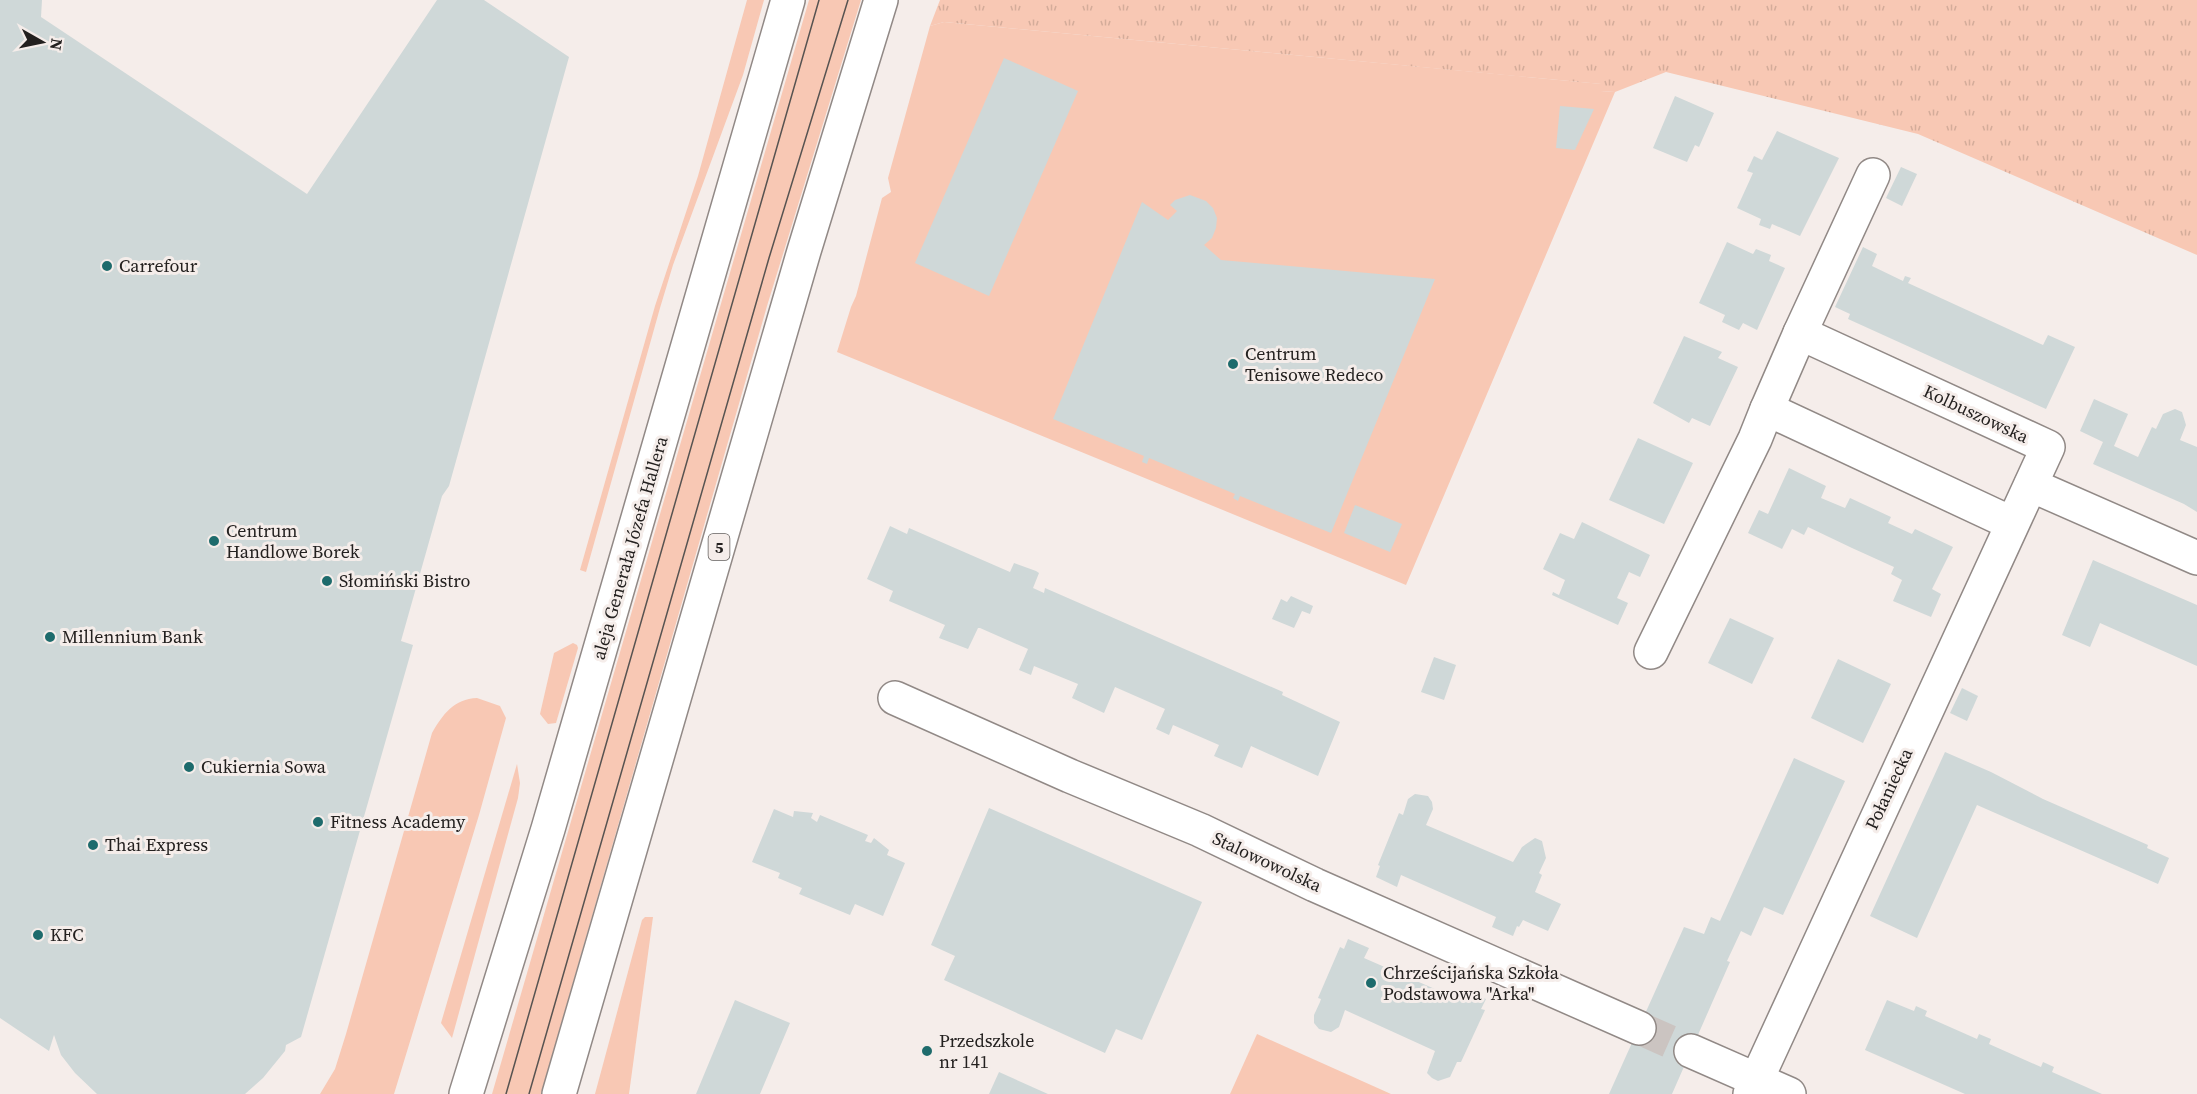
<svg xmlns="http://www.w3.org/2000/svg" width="2197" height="1094" viewBox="0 0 2197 1094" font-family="'Source Serif 4',serif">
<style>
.grass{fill:#f8c8b4}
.park{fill:url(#park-tufts)}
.building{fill:#cfd8d8}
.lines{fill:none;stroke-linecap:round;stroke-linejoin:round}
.minor-tunnel{stroke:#cbc4c1;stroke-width:33;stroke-dasharray:33 16;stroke-linecap:butt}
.minor-casing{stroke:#918986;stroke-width:36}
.primary-casing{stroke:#918986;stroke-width:36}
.minor{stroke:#fff;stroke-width:33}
.primary{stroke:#fff;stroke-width:33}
.tram{stroke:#575351;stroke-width:1.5}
.poi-dot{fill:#1e6b6c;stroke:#f5edea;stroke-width:2}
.labels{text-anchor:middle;stroke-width:6;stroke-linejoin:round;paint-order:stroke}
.shield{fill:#f5edea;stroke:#625e5c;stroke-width:1.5}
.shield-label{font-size:16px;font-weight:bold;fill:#23201f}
.poi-label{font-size:18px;fill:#23201f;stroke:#f5edea;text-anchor:start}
.street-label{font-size:18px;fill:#23201f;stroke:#f5edea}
</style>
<defs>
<pattern id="park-tufts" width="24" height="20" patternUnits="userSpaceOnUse" patternTransform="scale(1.5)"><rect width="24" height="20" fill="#f8c8b4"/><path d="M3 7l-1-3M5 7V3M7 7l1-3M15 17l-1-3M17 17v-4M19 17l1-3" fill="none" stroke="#d4ac9a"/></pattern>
</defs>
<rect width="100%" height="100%" fill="#f5edea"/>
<g class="grass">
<path d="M 747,0 L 764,0 L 743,75 L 673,265 L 660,308 L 586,572 L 580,570 L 655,306 L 698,176 Z"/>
<path d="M 809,0 L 861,0 L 767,306 L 541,1094 L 492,1094 Z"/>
<path d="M 944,22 L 1602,84 L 1601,91 L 1615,92 L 1406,585 L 837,352 L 851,307 L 856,296 L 882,198 L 891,192 L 888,178 L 930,26 Z"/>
<path d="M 573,643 L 577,645 L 578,648 L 556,723 L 548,724 L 540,714 L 554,653 Z"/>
<path d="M 477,698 L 500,706 L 506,718 L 479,815 L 394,1094 L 320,1094 L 335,1069 L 346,1034 L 432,733 C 443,714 454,699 477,698 Z"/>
<path d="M 517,764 L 520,783 L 518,798 L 452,1038 L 441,1023 Z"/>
<path d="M 645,917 L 653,917 L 629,1094 L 595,1094 L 642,920 Z"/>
<path d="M 1257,1034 L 1391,1094 L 1230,1094 Z"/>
</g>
<path class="park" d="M 940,0 L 2197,0 L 2197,255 L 1918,134 L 1666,72 L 1615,92 L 1600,91 L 1601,84 L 944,22 L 930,26 Z"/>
<g class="building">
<path d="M 0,0 L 42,0 L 41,17 L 307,194 L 437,0 L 484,0 L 569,57 L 449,486 L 442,496 L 401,641 L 413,645 L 301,1037 L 286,1045 L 285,1051 L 263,1078 L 245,1094 L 97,1094 L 75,1073 L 61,1055 L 54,1035 L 49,1051 L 0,1018 Z"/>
<path d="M 1004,58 L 1078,91 L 989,296 L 915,263 Z"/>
<path d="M 1675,96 L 1714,113 L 1699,147 L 1695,145 L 1687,162 L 1653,148 Z"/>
<path d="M 1560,106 L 1594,109 L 1575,150 L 1556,148 Z"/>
<path d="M 1777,131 L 1839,158 L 1800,236 L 1772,224 L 1770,229 L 1759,225 L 1761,219 L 1737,208 L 1753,173 L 1747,171 L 1754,156 L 1762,160 Z"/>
<path d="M 1901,167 L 1917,174 L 1902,206 L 1886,198 Z"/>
<path d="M 1190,195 L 1206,201 L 1213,208 L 1217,218 L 1216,228 L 1212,238 L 1204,245 L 1221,260 L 1435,279 L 1331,533 L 1240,496 L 1238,501 L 1233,498 L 1235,494 L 1149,458 L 1147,464 L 1142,462 L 1144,456 L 1053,419 L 1142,202 L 1168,220 L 1177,211 L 1170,205 L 1175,200 Z"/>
<path d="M 1727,242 L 1753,254 L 1756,249 L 1771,255 L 1769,261 L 1785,268 L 1757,330 L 1743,323 L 1739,330 L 1722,322 L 1725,315 L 1699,303 Z"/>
<path d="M 1863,247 L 1877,254 L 1872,266 L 1903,281 L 1905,276 L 1911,278 L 1908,283 L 2043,345 L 2048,335 L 2075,347 L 2046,409 L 1848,319 L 1850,314 L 1835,307 Z"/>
<path d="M 1684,336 L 1722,352 L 1718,358 L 1738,367 L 1710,426 L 1692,418 L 1689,423 L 1653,403 Z"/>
<path d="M 2094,399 L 2128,414 L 2114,446 L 2138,457 L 2152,427 L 2156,429 L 2163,414 L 2175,409 L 2182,412 L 2186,425 L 2180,440 L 2197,447 L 2197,512 L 2184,504 L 2093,464 L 2103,442 L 2080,431 Z"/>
<path d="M 1638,438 L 1693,463 L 1664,524 L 1609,500 Z"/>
<path d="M 1789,468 L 1826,486 L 1821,498 L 1845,508 L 1850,498 L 1891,517 L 1888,523 L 1912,534 L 1915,529 L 1953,547 L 1932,589 L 1941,594 L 1931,617 L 1893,601 L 1902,580 L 1891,574 L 1894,567 L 1852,548 L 1808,527 L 1804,535 L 1792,529 L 1782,549 L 1748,533 L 1759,510 L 1768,514 Z"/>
<path d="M 1355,505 L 1402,524 L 1390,552 L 1344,533 Z"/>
<path d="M 1582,522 L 1650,555 L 1640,577 L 1629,572 L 1617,598 L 1628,603 L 1618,625 L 1552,595 L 1553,592 L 1559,595 L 1565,580 L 1543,569 L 1560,533 L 1574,539 Z"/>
<path d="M 890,526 L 907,534 L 909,528 L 1010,572 L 1014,563 L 1036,571 L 1039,573 L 1033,588 L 1044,593 L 1045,588 L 1283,692 L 1282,695 L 1340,722 L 1318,776 L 1251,746 L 1242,768 L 1214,756 L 1219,745 L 1173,725 L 1169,735 L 1156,729 L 1165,709 L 1115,687 L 1104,713 L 1072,698 L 1078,684 L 1034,666 L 1031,675 L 1019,670 L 1028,649 L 980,628 L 978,628 L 968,649 L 939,638 L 945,625 L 889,601 L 893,591 L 867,579 Z"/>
<path d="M 2093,560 L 2197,605 L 2197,666 L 2100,623 L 2090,647 L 2062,635 Z"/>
<path d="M 1291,596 L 1313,606 L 1310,614 L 1302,611 L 1294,628 L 1272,619 L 1281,599 L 1287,602 Z"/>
<path d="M 1730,618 L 1774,638 L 1752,684 L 1708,663 Z"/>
<path d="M 1434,657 L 1456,665 L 1444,700 L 1421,692 Z"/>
<path d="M 1838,659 L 1891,684 L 1863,743 L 1811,718 Z"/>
<path d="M 1962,688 L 1978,696 L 1967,721 L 1950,713 Z"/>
<path d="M 1945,752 L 1991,772 L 2043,799 L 2148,845 L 2147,848 L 2169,858 L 2158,884 L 1977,805 L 1917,938 L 1870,916 Z"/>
<path d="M 1794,758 L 1845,781 L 1783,915 L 1764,907 L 1751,936 L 1741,931 L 1727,961 L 1730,962 L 1672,1094 L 1609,1094 L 1684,927 L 1704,934 L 1711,917 L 1720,921 Z"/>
<path d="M 1415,794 L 1428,796 L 1432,802 L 1433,809 L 1426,825 L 1513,862 L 1522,847 L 1535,838 L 1542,841 L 1546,858 L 1539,873 L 1542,875 L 1535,892 L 1561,904 L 1548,931 L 1523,920 L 1519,927 L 1517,926 L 1513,936 L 1492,927 L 1496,917 L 1401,875 L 1397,887 L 1376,877 L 1380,866 L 1378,865 L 1399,813 L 1403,815 L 1408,799 Z"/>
<path d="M 989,808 L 1202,902 L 1142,1040 L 1116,1029 L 1105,1053 L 944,980 L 955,956 L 931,945 Z"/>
<path d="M 774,809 L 793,817 L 794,811 L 813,813 L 811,818 L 817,822 L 820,815 L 868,835 L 865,841 L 871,843 L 874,838 L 889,850 L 887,855 L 905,863 L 883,916 L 855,904 L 850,915 L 799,894 L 802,888 L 778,878 L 780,873 L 752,862 Z"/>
<path d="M 1348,939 L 1369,948 L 1364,958 L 1460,1000 L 1464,990 L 1486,999 L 1481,1009 L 1485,1010 L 1461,1062 L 1457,1062 L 1450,1077 L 1438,1081 L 1432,1078 L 1427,1073 L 1435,1051 L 1345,1010 L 1339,1027 L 1331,1032 L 1319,1029 L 1314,1023 L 1314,1015 L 1320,1002 L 1321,999 L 1318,998 L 1340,947 L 1344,949 Z"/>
<path d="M 735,1000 L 790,1023 L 760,1094 L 696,1094 Z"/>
<path d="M 1887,1000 L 1914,1011 L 1916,1006 L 1927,1011 L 1925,1016 L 1977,1039 L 1979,1034 L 1991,1039 L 1989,1044 L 2041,1067 L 2043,1062 L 2054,1067 L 2052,1072 L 2102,1094 L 1965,1094 L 1865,1050 Z"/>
<path d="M 999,1072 L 1048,1094 L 989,1094 Z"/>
</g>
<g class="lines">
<path class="minor-tunnel" d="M 1639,1028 L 1691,1051"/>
<g class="minor-casing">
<g id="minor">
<path d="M 1800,333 L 1873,175"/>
<path d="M 2031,485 L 2197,558"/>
<path d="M 1651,652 L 1755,439 L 1767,409"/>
<path d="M 895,698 L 1070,776 L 1200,830 L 1315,885 L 1639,1028"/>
<path d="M 1691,1051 L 1789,1094"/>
<path d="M 1750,1094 L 2048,447 L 1800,333 L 1767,409 L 2011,523"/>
</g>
</g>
<g class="primary-casing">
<g id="primary">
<path d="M 466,1094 L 548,829 L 788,0"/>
<path d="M 559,1094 L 804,251 L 881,0"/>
</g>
</g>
<use href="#minor" class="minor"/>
<use href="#primary" class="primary"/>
<g class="tram">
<path d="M 506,1094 L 819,0"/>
<path d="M 529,1094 L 769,258 L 848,0"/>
</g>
</g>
<g class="poi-dot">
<circle cx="107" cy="266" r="6"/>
<circle cx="1233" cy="364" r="6"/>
<circle cx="214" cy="541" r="6"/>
<circle cx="327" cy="581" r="6"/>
<circle cx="50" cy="637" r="6"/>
<circle cx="189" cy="767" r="6"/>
<circle cx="318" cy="822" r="6"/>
<circle cx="93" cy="845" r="6"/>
<circle cx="38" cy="935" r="6"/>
<circle cx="1371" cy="983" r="6"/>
<circle cx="927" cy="1051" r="6"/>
</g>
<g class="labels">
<rect class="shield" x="708.5" y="534" width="21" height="26" rx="4.5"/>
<g class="shield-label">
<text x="719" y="553">5</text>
</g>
<g class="poi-label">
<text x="119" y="272">Carrefour</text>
<text x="1245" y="360">Centrum<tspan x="1245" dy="21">Tenisowe Redeco</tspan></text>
<text x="226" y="537">Centrum<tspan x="226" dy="21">Handlowe Borek</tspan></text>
<text x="339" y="587">Słomiński Bistro</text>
<text x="62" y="643">Millennium Bank</text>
<text x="201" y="773">Cukiernia Sowa</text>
<text x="330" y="828">Fitness Academy</text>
<text x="105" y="851">Thai Express</text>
<text x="50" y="941">KFC</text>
<text x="1383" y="979">Chrześcijańska Szkoła<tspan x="1383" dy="21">Podstawowa "Arka"</tspan></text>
<text x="939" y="1047">Przedszkole<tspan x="939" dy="21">nr 141</tspan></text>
</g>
<g class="street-label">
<text transform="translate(1976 414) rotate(25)" y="6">Kolbuszowska</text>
<text transform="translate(630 548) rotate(-74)" y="6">aleja Generała Józefa Hallera</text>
<text transform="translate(1889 789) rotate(-65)" y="6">Połaniecka</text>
<text transform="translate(1267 862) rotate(25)" y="6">Stalowowolska</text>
</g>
</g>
<g transform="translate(42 42) rotate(99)" stroke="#f5edea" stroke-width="4.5" paint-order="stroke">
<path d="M0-4.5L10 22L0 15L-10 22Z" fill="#23201f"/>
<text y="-9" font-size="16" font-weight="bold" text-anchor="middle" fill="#23201f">N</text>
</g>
</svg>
